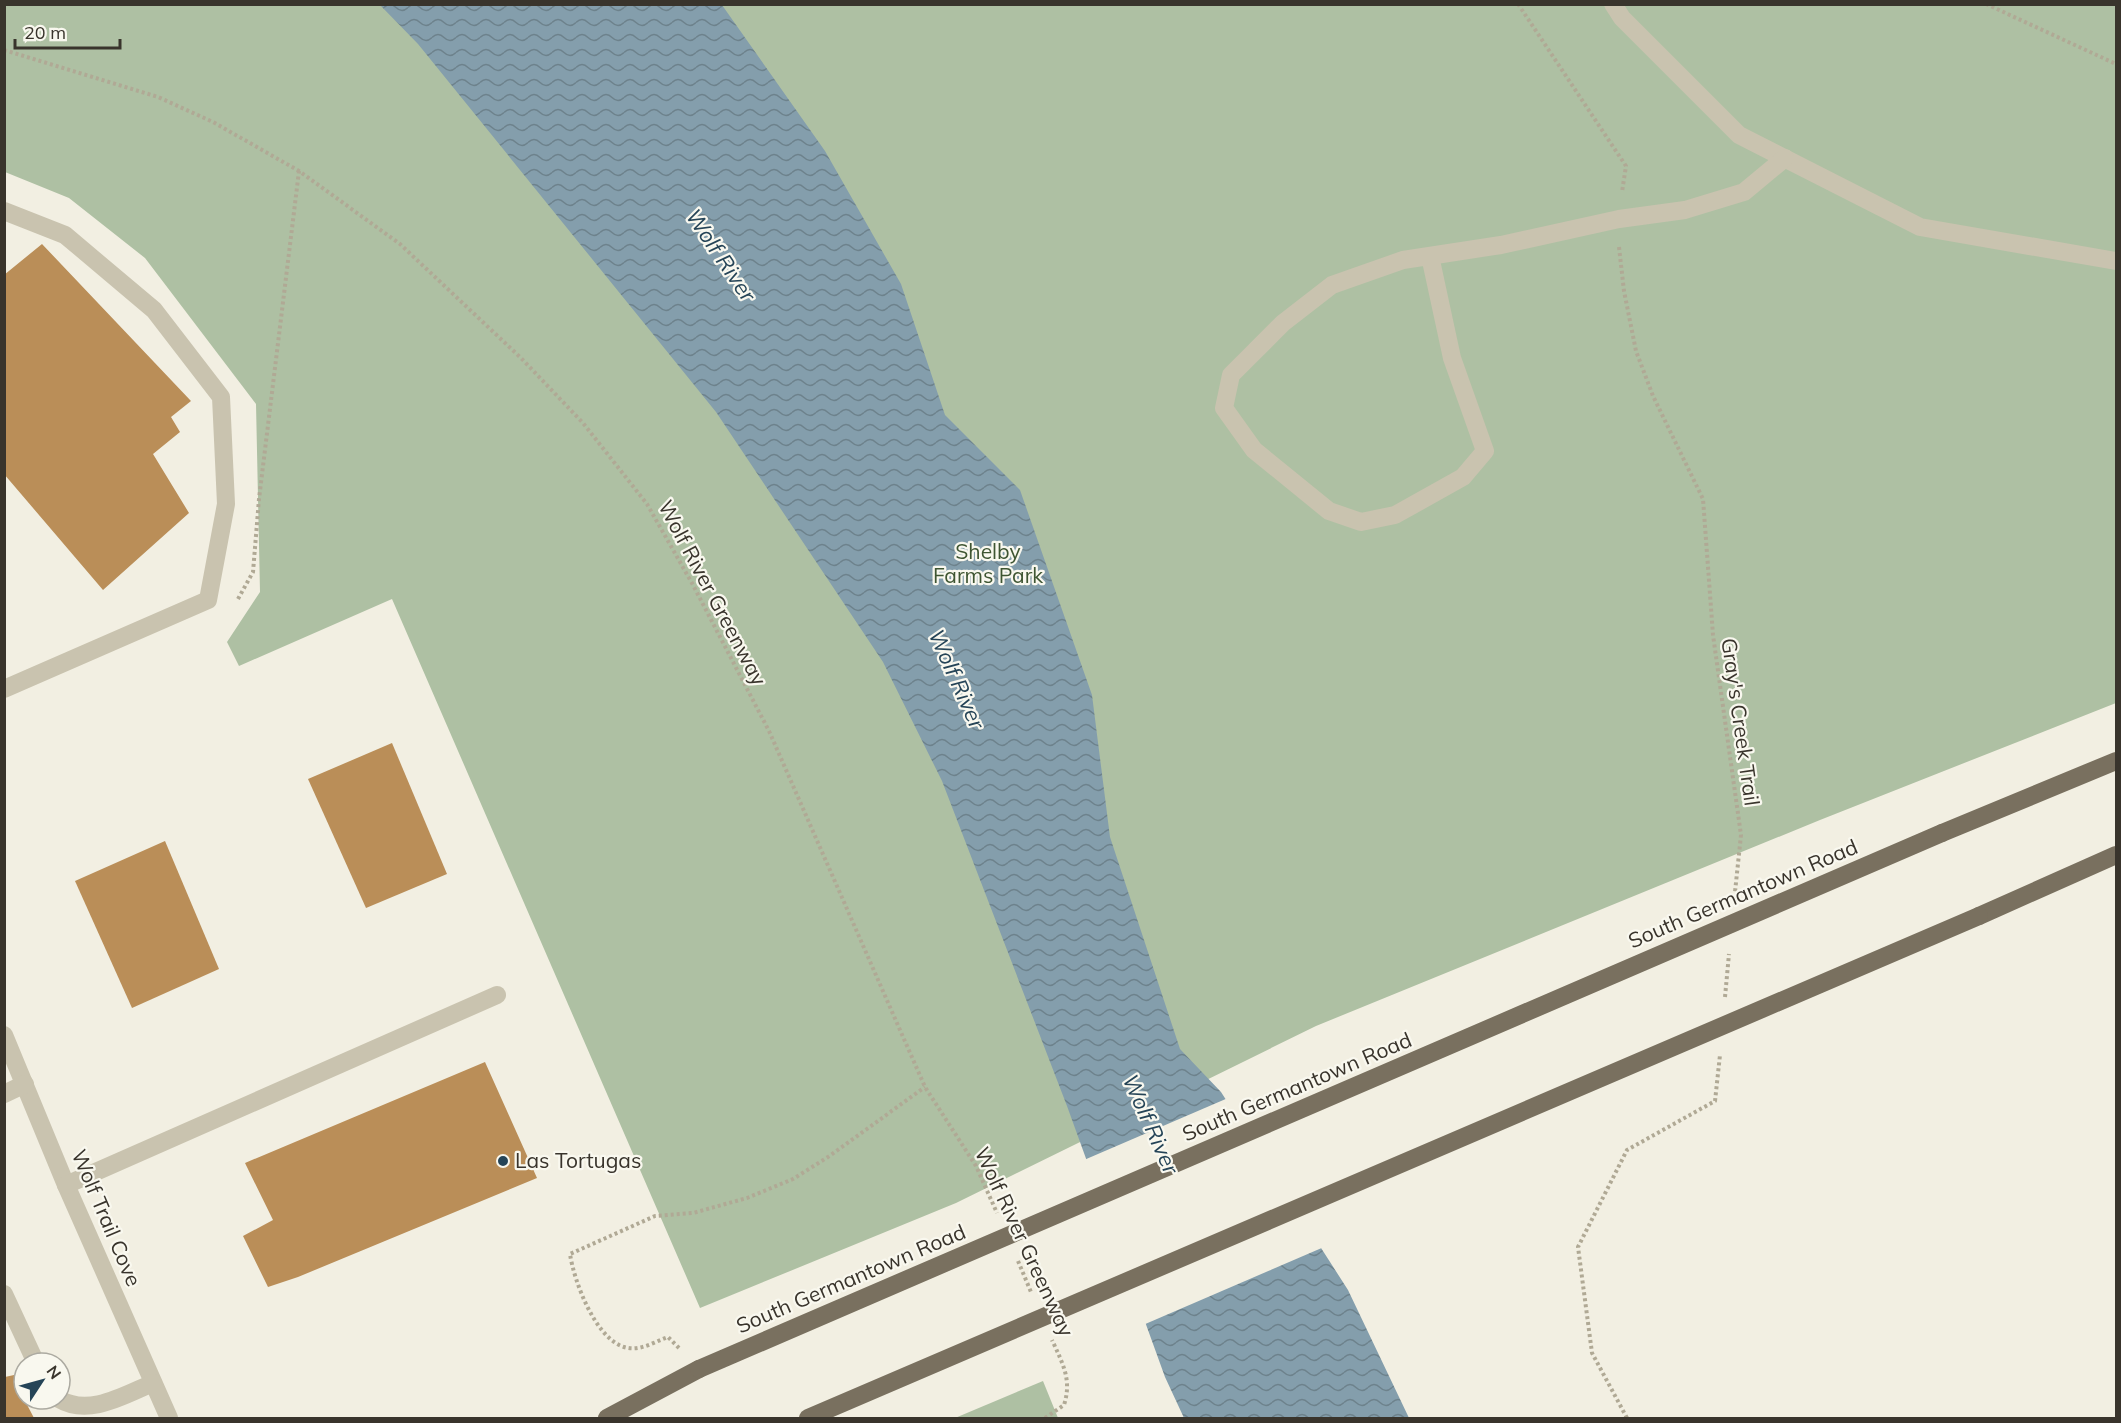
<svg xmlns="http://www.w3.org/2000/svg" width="2121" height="1423" viewBox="0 0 2121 1423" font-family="Mulish,sans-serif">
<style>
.park{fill:#aec0a3}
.water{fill:url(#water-waves)}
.pier{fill:#f2efe2}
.building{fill:#ba8e58}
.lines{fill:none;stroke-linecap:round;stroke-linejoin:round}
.path{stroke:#b0a995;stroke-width:4;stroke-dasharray:3 3;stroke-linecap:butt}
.minor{stroke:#c9c3af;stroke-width:18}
.major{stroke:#79705f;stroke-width:18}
.major-bridge{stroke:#79705f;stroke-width:18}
.poi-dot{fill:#254457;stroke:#f9f8ef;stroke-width:2}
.labels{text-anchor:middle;stroke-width:4.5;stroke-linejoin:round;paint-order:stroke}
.park-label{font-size:21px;fill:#3e5532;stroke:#f9f8ef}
.street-label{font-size:21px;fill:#39342c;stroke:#f9f8ef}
.poi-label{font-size:21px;fill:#39342c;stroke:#f9f8ef;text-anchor:start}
.water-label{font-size:22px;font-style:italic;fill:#254457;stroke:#f9f8ef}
</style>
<defs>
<pattern id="water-waves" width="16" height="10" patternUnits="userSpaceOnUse" patternTransform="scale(1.5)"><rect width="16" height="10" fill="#849eac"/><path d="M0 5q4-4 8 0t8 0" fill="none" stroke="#6d828c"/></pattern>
</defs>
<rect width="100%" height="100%" fill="#f2efe2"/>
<g class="park">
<path d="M 4,5 L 2116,5 L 2116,703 L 1820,820 L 1316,1026 L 956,1203 L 700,1308 L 392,599 L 239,666 L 227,642 L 260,592 L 256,404 L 145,258 L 69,198 L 5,172 Z"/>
<path d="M 1043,1381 L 1058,1418 L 955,1418 Z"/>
</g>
<path class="water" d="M 380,5 L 722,5 L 825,151 L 901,284 L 945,415 L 1020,490 L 1092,695 L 1110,837 L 1180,1049 L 1221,1092 L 1348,1290 L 1409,1418 L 1184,1418 L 1165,1377 L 1067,1106 L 942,781 L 883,662 L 716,412 L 418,44 Z"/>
<path class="pier" d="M 1228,1098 L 1324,1247 L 1143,1325 L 1084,1160 Z"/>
<g class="building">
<path d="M 42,244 L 191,401 L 171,417 L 180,432 L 153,454 L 189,513 L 103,590 L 4,474 L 4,275 Z"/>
<path d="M 392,743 L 447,874 L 366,908 L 308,779 Z"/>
<path d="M 165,841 L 219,969 L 132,1008 L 75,881 Z"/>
<path d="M 485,1062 L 537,1178 L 298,1277 L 268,1287 L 243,1236 L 273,1220 L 245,1163 Z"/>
<path d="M 14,1375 L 24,1399 L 34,1418 L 5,1418 L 5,1377 Z"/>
</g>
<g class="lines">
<g class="path">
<path d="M 1518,4 L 1626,166 L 1622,192"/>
<path d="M 1986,4 L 2116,64"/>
<path d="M 4,50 L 158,97 L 213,122 L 299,171 L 400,244 L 521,358 L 583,423 L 647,504 L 693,585 L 769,731 L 925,1087 L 976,1166 L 997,1213"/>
<path d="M 1619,247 L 1624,291 L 1636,351 L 1653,396 L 1703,499 L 1713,635 L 1741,835 L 1735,892"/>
<path d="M 238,599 L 253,572 L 259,499 L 299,171"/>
<path d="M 1725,997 L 1729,954"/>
<path d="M 1018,1261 L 1031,1292"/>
<path d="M 679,1348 L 668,1337 C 654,1342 639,1352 624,1347 C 595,1338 574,1281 570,1254 L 655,1216 L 693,1213 L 747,1198 L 793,1179 L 828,1157 L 925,1087"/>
<path d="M 1045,1418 L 1064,1405 C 1072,1380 1063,1364 1052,1340"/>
<path d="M 1627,1418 L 1592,1353 L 1578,1247 L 1627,1150 L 1715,1101 L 1720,1055"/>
</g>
<g class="minor">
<path d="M 1613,4 L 1622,18 L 1739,135 L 1920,227 L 2116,261"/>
<path d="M 4,211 L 65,235 L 154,310 L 221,397 L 226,504 L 208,600 L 4,689"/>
<path d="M 1430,256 L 1452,358 L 1485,451 L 1463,477 L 1395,515 L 1361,522 L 1329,511 L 1254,450 L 1224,408 L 1231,375 L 1283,323 L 1332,285 L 1403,260 L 1501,245 L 1619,219 L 1685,210 L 1744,192 L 1785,158"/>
<path d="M 4,1035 L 66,1185 L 169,1418"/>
<path d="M 4,1094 L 25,1084"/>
<path d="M 66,1185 L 497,995"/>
<path d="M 4,1294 L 36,1363"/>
<path d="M 59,1399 C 89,1417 124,1395 153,1383"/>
</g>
<g class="major">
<path d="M 1942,833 L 2116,761"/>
<path d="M 1979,916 L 2116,855"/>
<path d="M 607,1418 L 699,1369"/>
</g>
<g class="major-bridge">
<path d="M 699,1369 L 1942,833"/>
<path d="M 808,1418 L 1979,916"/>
</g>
</g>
<circle class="poi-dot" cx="503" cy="1161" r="6"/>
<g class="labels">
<g class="park-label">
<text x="988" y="559">Shelby<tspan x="988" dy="24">Farms Park</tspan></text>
</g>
<g class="street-label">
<text transform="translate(712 593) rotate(62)" y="7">Wolf River Greenway</text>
<text transform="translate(1740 722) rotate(82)" y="7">Gray's Creek Trail</text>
<text transform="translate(1743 894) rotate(-23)" y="7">South Germantown Road</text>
<text transform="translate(1297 1087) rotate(-23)" y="7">South Germantown Road</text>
<text transform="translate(106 1218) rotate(67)" y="7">Wolf Trail Cove</text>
<text transform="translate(1024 1242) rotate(65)" y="7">Wolf River Greenway</text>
<text transform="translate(851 1279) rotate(-23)" y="7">South Germantown Road</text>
</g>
<g class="poi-label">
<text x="515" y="1168">Las Tortugas</text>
</g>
<g class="water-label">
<text transform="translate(721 255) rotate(56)" y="8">Wolf River</text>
<text transform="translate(957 679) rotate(66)" y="8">Wolf River</text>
<text transform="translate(1151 1124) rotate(66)" y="8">Wolf River</text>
</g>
</g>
<rect width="2121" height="1423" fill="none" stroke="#39342c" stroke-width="12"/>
<g transform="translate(42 1381) rotate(54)"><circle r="28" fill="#f9f8ef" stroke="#acaaa1" stroke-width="1.5"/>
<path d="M0-4.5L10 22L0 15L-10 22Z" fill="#254457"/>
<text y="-9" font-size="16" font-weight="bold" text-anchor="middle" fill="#39342c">N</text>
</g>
<path d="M15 39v9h105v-9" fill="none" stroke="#39342c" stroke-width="3"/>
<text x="24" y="39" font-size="18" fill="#39342c" stroke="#f9f8ef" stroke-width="4.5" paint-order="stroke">20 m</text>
</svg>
